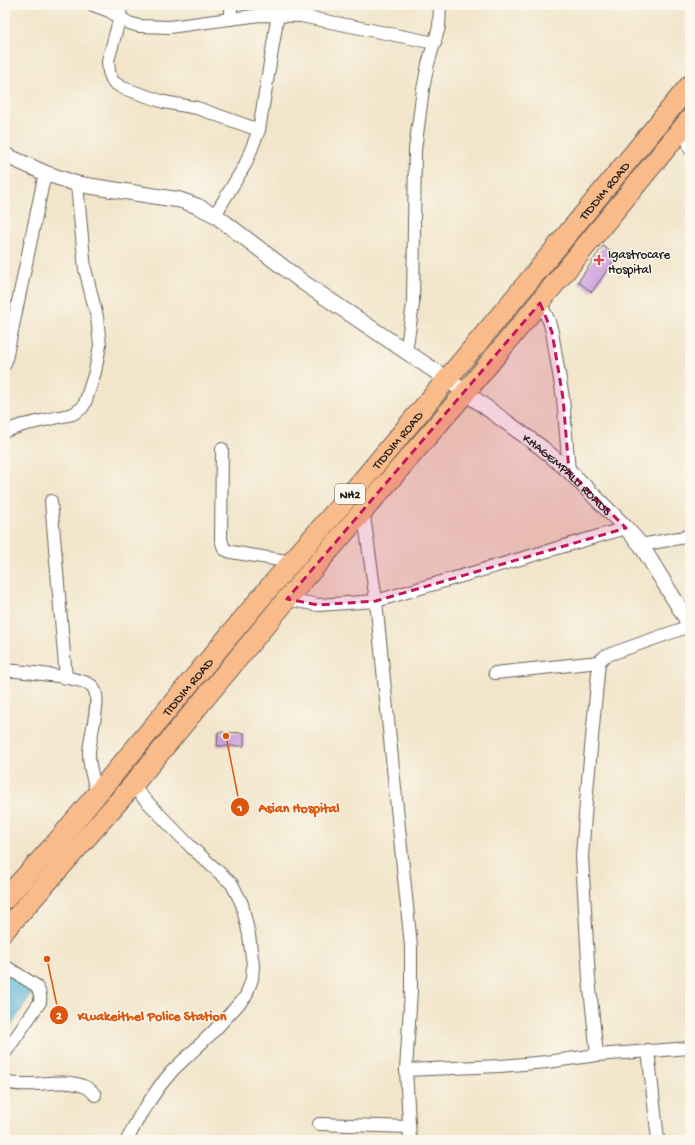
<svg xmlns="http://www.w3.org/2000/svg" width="695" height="1145" viewBox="0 0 695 1145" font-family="'Gochi Hand',sans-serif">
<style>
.water{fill:#5ab4d8;stroke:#3b687a}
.building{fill:#c89adb}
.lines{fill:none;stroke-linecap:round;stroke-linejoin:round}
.minor-casing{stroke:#676259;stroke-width:14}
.tertiary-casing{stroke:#676259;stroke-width:17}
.trunk-casing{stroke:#676259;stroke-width:22}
.minor{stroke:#fff;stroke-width:12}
.tertiary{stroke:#fff;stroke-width:15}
.trunk{stroke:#fabb8b;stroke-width:20}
.marked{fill:#c2185b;fill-opacity:0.2;stroke:#c2185b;stroke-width:3;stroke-dasharray:8 5;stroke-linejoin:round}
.poi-dot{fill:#d1495b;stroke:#fbf7ec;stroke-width:1.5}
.labels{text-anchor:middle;stroke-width:3;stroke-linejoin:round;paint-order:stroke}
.shield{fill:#fbf7ec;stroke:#5f5e5a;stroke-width:1}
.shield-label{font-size:12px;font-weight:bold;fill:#1c1c1c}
.street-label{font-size:13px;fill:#1c1c1c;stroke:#fbf7ec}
.poi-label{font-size:13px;fill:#1c1c1c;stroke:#fbf7ec;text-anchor:start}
.leader{fill:none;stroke:#de560d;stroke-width:1.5}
.callout-dot{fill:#de560d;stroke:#fbf7ec;stroke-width:1.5}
.mark-label{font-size:12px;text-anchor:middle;font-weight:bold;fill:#fff}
.callout-label{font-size:14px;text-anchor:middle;font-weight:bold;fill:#de560d;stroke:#fbf7ec;stroke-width:3;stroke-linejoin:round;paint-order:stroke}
</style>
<rect width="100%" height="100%" fill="#fbf7ec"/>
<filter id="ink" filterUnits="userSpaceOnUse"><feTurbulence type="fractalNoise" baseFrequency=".025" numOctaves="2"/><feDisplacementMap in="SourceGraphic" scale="8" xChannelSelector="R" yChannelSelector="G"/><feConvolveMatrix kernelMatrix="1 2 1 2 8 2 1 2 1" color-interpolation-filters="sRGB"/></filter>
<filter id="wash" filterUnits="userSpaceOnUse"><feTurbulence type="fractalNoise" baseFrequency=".012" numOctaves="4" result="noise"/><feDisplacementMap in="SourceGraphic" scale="16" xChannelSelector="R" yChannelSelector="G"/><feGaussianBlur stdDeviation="0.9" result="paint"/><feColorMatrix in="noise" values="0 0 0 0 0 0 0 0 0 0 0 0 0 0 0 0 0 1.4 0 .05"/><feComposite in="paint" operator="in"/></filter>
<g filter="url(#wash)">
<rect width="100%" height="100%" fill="#f2e5ca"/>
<path class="water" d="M 5,971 L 30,987 L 30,995 L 5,1036 Z"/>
<g id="blocks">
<g class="building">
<path d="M 603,246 L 617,256 L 592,292 L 578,282 Z"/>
<path d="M 218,732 L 244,733 L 244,746 L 217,746 Z"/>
</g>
</g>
</g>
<g filter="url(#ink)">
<use href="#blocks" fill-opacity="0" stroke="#676259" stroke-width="1"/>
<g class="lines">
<g class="minor-casing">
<g id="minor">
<path d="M 93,5 L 109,11 L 129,23 L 139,26 L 169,27 L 261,15 L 301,16 L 435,43"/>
<path d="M 121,5 L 120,17 L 108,61 L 109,72 L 113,82 L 123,88 L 164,102 L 197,108 L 259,130"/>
<path d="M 231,5 L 231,19"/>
<path d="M 684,126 L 690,149"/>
<path d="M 215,215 L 245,165 L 259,130 L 278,14"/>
<path d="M 540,303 L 549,321 L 552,332 L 563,398 L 569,471"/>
<path d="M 406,353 L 413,304 L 415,150 L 423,89 L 428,64 L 439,27 L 440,5"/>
<path d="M 5,364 L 45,173"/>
<path d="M 5,431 L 23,425 L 73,414 L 82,408 L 85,403 L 95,372 L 100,345 L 97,317 L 85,269 L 77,184"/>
<path d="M 222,449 L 221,539 L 224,549 L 231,552 L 292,562"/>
<path d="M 51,501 L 66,678"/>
<path d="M 363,509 L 376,601 L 411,946 L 411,991 L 406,1070 L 410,1140"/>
<path d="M 641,545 L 690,536"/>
<path d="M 287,599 L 318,605 L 376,601 L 626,528"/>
<path d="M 5,670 C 23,672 80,676 92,686 C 104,697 88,739 89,755 C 89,768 94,781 97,794"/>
<path d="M 495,673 L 599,662"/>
<path d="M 5,966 L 35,985 C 40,991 41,996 40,1002 L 5,1053"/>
<path d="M 648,1050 L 658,1140"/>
<path d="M 597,1055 L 589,979 L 582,857 L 586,802 L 599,662 L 605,656 L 690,626"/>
<path d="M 406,1070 L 500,1066 L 547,1062 L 597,1055 L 690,1048"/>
<path d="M 5,1082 C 29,1089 60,1077 83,1086 C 88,1087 92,1091 95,1095"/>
<path d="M 319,1124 L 409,1127"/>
<path d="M 127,1140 L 140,1115 L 159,1087 L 173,1070 L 212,1033 L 246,996 L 252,979 L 253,965 L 249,935 L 242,904 L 232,884 L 191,847 L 132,786"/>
</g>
</g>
<g class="tertiary-casing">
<g id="tertiary">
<path id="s1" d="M 5,155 L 45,173 L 77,184 L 180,200 L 197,206 L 215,215 L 304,283 L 447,379 L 542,448 L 569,471 L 626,528 L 641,545 L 690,625"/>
</g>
</g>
<g class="trunk-casing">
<g id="trunk">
<path id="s2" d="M 5,899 L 56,843 L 269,588 L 362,481 L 528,282 L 690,85"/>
<path d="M 5,930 L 132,786 L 287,599 L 465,393 L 690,119"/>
</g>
</g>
<use href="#minor" class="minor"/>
<use href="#tertiary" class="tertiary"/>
<use href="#trunk" class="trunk"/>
</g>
</g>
<path class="marked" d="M 540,303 L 552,332 L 563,398 L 569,471 L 626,528 L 376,601 L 318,605 L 287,599 Z"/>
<path class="poi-dot" d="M597 254h4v4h4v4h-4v4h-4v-4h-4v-4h4z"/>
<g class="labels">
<rect class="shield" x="335" y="484" width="30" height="20" rx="3"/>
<g class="shield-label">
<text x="350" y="498">NH2</text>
</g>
<g class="street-label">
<text dy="5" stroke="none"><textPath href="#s2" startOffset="928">TIDDIM ROAD</textPath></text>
<text dy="5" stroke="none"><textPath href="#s2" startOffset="604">TIDDIM ROAD</textPath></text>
<text dy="5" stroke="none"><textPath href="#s1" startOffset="658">KHAGEMPALLI ROADS</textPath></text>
<text dy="5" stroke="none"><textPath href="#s2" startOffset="280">TIDDIM ROAD</textPath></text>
</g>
<g class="poi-label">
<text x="608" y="258">Igastrocare<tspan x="608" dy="15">Hospital</tspan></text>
</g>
</g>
<path class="leader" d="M226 736L240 807M47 959L59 1015"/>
<g class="callout-dot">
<circle cx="226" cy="736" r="4"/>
<circle cx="47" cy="959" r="4"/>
<circle cx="240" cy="807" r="10"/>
<circle cx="59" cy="1015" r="10"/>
</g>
<g class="mark-label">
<text x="240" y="811">1</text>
<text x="59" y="1019">2</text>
</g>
<g class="callout-label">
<text x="299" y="812">Asian Hospital</text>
<text x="152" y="1020">Kwakeithel Police Station</text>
</g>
<rect width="695" height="1145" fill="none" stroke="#fbf7ec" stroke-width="20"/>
</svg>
